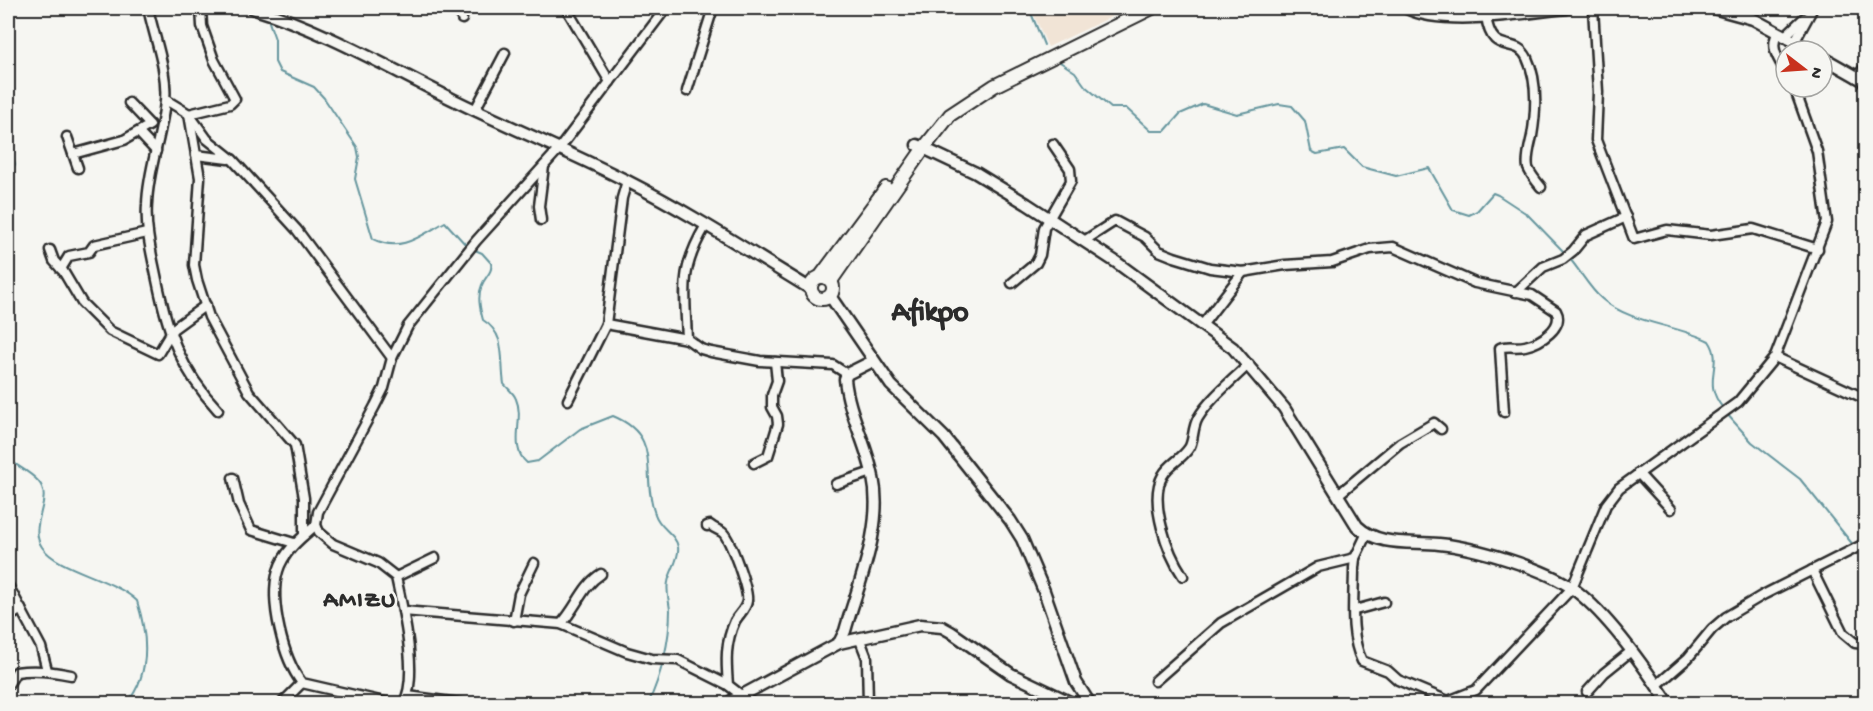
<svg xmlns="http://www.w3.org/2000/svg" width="1873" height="711" viewBox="0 0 1873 711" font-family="'Gochi Hand',sans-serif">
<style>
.built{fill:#f1e4d6}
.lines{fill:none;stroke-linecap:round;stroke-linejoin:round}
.stream{stroke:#66969e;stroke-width:2}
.minor-casing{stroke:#2b2b2b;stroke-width:13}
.tertiary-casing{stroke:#2b2b2b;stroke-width:15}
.secondary-casing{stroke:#2b2b2b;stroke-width:16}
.minor{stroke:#f6f6f2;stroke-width:8}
.tertiary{stroke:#f6f6f2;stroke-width:10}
.secondary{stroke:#f6f6f2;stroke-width:12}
.labels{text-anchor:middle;stroke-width:5;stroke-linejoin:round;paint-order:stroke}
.district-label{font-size:24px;font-weight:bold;letter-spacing:1.5px;fill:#2b2b2b;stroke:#f6f6f2}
.town-label{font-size:30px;font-weight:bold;fill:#2b2b2b;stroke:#f6f6f2}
</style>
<rect width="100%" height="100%" fill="#f6f6f2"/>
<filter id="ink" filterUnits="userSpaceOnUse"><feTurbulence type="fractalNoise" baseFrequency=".0167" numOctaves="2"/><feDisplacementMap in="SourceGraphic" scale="12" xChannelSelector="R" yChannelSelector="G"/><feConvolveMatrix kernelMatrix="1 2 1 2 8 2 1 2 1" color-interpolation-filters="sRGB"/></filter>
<g filter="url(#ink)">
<path class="built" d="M 1031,8 L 1130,8 L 1048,47 Z"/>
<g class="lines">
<g class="stream">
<path d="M 1029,8 L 1044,45"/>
<path d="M 269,22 L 275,39 L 275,62 L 280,72 L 314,87 L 324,98 L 357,147 L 359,157 L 355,179 L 373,239 C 401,253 420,236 445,222 L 466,245"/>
<path d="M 1060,62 L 1075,72 L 1085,86 L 1111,108 L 1126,108 L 1151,131 L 1165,131 L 1180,114 L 1203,104 L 1237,114 L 1279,104 L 1292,106 L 1305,121 L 1311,151 L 1317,154 L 1344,149 L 1362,167 L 1396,176 L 1429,168 L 1453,210 L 1469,215 L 1477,211 L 1493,193 L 1498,195 L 1527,214 L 1564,252"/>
<path d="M 8,108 L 14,115 L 10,147 L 15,164 L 8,184"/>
<path d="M 475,250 L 482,253 L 491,263 C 493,273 485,276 482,285 C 477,296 480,309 483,320 C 507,335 500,359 504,384 C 508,389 514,393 516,399 C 525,419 508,447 527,463 L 538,461 L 580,429 L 613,416 C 664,437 640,474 655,514 C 659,528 676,534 678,547 C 680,558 670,571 668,582 C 666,591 669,601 670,610 C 670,641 661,676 648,704"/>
<path d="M 1570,259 C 1581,272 1590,289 1602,299 C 1629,323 1678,325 1709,341 C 1725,364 1700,381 1723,408"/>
<path d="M 1726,413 L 1752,442 L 1800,479 L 1854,546"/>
<path d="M 8,459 C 17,466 30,472 38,481 C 55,499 27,525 42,547 C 57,570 113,578 137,601 C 148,636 151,675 126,704"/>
<path d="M 1858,550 L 1866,556"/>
</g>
<g class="minor-casing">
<g id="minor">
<path d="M 148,8 C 154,37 168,71 165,101 C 162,136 148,169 147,204 C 145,230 152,255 157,280 C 168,333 180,369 218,410"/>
<path d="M 460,8 L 462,19"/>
<path d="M 566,8 L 610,82"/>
<path d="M 1593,8 L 1598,92 L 1596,140 L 1634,239 L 1667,230 L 1711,235 L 1753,229 L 1818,249"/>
<path d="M 1486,16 C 1492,59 1515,34 1527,58 C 1538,81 1536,112 1532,136 C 1530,145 1526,158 1528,168 C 1531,175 1536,181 1541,187"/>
<path d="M 1778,32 C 1769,47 1778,59 1786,72"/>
<path d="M 1785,36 L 1804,18"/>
<path d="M 1795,41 L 1813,8"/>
<path d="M 1857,78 L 1866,65"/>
<path d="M 687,91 L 713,8"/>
<path d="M 166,100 L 189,114 L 207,139 L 232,159 L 297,230 L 392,358"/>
<path d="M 475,110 L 505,53"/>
<path d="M 189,114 L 200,178 L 194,265 L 197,280 L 209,317 L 249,392 L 295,445 L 304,498 L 304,535"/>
<path d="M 189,114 L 230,104 L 235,99 L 214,60 L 202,26 L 201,8"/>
<path d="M 139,133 L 156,151"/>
<path d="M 67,137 L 78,168"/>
<path d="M 73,154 L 124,140 L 150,125 L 129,103"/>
<path d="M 196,155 L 228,159"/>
<path d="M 541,220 L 539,206 L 544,166"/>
<path d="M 1084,241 L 1115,221 L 1145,237 L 1159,251 L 1174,257 L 1210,268 L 1243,272 L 1285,265 L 1332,262 L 1370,249 L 1393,247 L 1475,283 L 1532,295 L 1556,311 C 1565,327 1540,343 1525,346 C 1516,348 1507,345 1500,348 L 1504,412"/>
<path d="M 50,250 L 54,261 L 63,271 L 82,303 L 110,331 L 158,354 L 173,329 L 206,305"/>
<path d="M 61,269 L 69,256 L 89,252 L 94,245 L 147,233"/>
<path d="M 1012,283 L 1036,263 L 1040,255 L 1044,228 L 1071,181 L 1070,169 L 1053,144"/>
<path d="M 1516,292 L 1543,267 L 1563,259 L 1573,251 L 1586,235 L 1626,217"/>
<path d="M 606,324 L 687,339 L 701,349 L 711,352 L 760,361 L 833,365 L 847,374"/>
<path d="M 1203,324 L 1243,272"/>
<path d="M 687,339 C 685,288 679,271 706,225"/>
<path d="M 1775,357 L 1866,399"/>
<path d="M 568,400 L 606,324 L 622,198 L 627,181"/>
<path d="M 754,463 L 768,456 L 778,424 L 777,416 L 772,407 L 772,395 L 777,381 L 775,362"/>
<path d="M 1638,473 L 1671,509"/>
<path d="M 233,478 L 239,504 L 251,530 L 294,543"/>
<path d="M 836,484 L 872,472"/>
<path d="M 1339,494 L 1400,443 L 1434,423 L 1441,429"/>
<path d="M 316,525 C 301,538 284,551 278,571 C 269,601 283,659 302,683 L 393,704"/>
<path d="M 707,526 L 710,525 C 715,529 717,529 722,532 C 730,537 749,591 747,601 C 746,609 739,614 735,621 C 725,643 726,661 728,685 L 741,695"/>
<path d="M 1366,535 L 1355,558 L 1354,568 C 1354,598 1349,635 1362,661 L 1388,671 L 1398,680 L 1448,701 L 1476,690 L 1572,588 L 1606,505 L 1619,488 L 1738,402 L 1775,357 L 1827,222 L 1817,151 L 1794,87"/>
<path d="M 1812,570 L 1843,633 L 1855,643 L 1866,644"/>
<path d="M 1183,576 C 1168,554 1148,501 1163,475 C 1169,464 1182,459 1189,448 C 1194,441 1192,428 1198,418 C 1210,398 1232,381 1249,364"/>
<path d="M 396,577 L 435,558"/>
<path d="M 8,585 L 41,647 L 47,670"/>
<path d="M 1355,610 L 1384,602"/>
<path d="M 403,611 L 561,624 L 627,652 L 652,659 L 678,660 L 728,685"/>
<path d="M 8,618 L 21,609"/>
<path d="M 514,621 L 519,594 L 534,563"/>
<path d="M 561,624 C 577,607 582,586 601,574"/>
<path d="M 860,640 L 867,658 L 868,704"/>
<path d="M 1155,681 L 1221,623 L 1318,567 L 1355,558"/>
<path d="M 8,685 L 16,672 C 35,669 52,671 71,675"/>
<path d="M 1656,686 L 1688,658 L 1712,629 L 1726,617 L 1763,595 L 1866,543"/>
<path d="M 1587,692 L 1604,673 L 1630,652"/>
<path d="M 408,696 L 466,704"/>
<path d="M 281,704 L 302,683"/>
<path d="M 403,704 C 420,678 402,606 396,577 L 378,563 L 333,544 L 319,532 L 316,525 L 318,512 L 375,406 L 384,388 L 392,358 L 408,326 L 476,241 L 559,149 L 666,8"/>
</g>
</g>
<g class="tertiary-casing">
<g id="tertiary">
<path d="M 252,8 C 324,30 387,67 454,100 C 511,128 570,152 627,181 C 690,213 750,252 811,289"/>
<path d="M 1407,8 C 1444,27 1526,12 1567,8"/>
<path d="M 1713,8 L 1753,19 L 1812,51"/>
<path d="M 1822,57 L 1866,82"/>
<path d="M 917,145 L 976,173 L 1027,204 L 1116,262 L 1233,348 L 1284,408 L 1357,526 C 1379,547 1410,541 1439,544 C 1473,547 1544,568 1572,588 C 1606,612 1646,669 1669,704"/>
<path d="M 830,296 L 891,385 L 944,437 L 1010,520 L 1022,539 L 1044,591 L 1076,682 L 1090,704"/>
<path d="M 839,643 L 845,631 C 858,584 884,527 873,477 C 867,445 848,412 845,379 L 847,374 L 873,361"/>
<path d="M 726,704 L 839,643 L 920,625 L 942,627 L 951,632 L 1011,674 L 1074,704"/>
</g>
</g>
<g class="secondary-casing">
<g id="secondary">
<circle cx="822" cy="288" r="11"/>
<path d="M 820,277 L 886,188"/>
<path d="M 831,281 L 923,149 L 950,115 L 994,86 L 1152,8"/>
</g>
</g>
<use href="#minor" class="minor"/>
<use href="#tertiary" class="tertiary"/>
<use href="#secondary" class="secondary"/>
</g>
</g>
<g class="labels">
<g class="district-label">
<text x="360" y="606">AMIZU</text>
</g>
<g class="town-label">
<text x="930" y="320">Afikpo</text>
</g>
</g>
<rect width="1873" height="711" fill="none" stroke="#f6f6f2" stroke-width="30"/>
<rect x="15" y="15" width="1843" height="681" fill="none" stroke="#2b2b2b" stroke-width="2" filter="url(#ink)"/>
<g transform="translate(1804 69) rotate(107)"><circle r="28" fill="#f6f6f2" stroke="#a5a5a2" stroke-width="1.5"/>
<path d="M0-4.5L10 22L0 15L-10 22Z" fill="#c8321e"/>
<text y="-9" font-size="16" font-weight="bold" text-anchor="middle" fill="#2b2b2b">N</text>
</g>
</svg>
